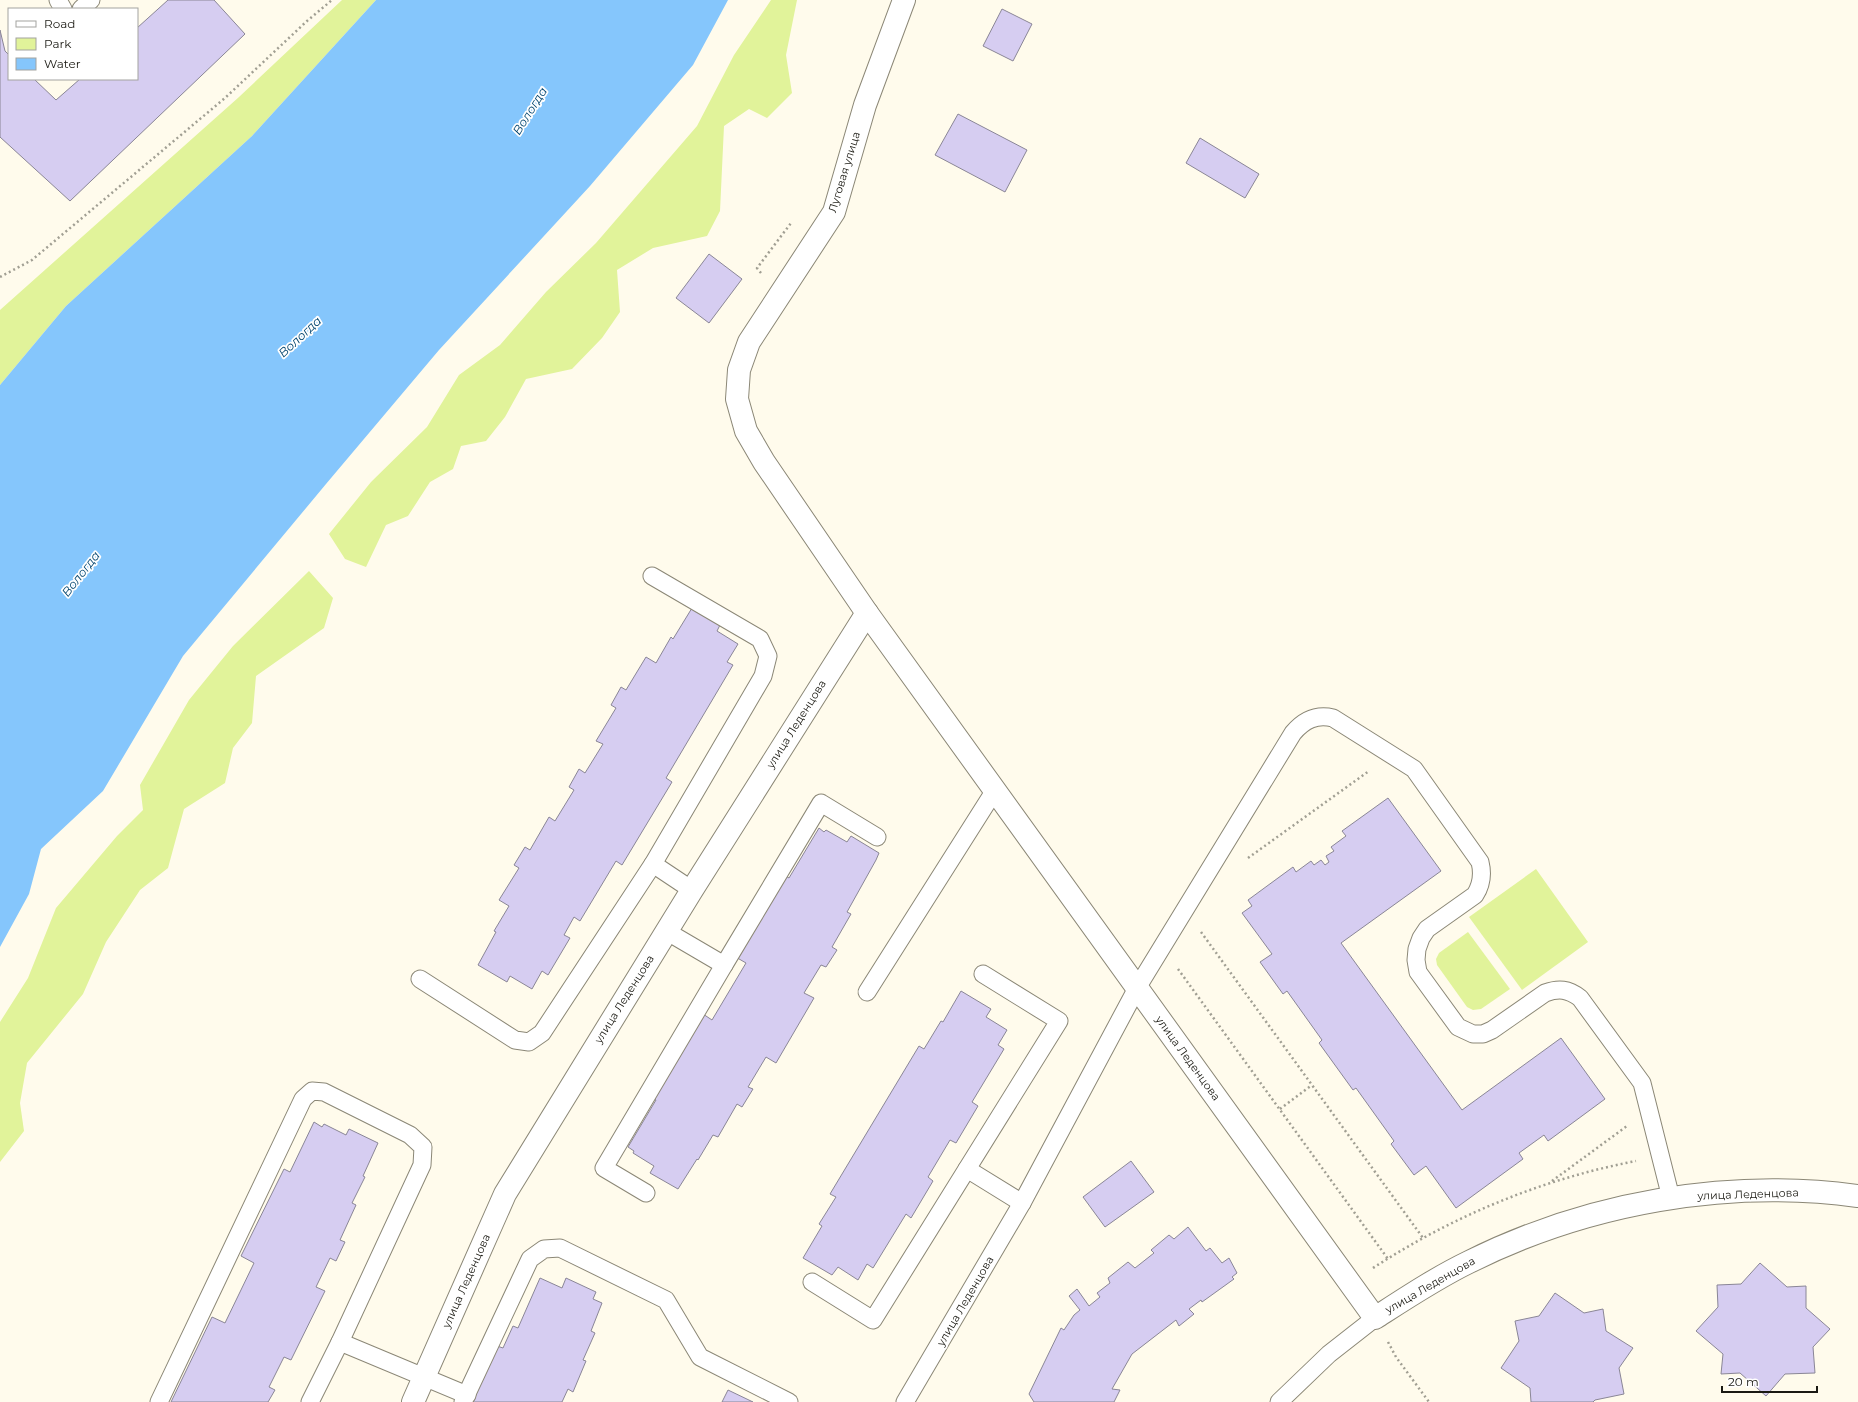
<svg xmlns="http://www.w3.org/2000/svg" width="1858" height="1402" viewBox="0 0 1858 1402" font-family="Montserrat,sans-serif">
<style>
.green{fill:#e1f39a}
.water{fill:#85c6fc}
.building{fill:#d6cdf1;stroke:#8a8696}
.lines{fill:none;stroke-linecap:round;stroke-linejoin:round}
.service-casing{stroke:#8b8776;stroke-width:19}
.minor-casing{stroke:#8b8776;stroke-width:24}
.path{stroke:#a19f93;stroke-width:2.5;stroke-dasharray:2 3;stroke-linecap:butt}
.service{stroke:#fff;stroke-width:17}
.minor{stroke:#fff;stroke-width:22}
.labels{text-anchor:middle;stroke-width:3.5;stroke-linejoin:round;paint-order:stroke}
.street-label{font-size:11px;fill:#1a1912;stroke:#fff}
.water-label{font-size:12px;font-style:italic;fill:#00436d;stroke:#fff}
</style>
<rect width="100%" height="100%" fill="#fffbec"/>
<g class="green">
<path d="M 342,0 L 376,0 L 252,136 L 66,306 L 0,385 L 0,310 L 239,97 Z"/>
<path d="M 771,0 L 819,0 L 797,0 L 786,55 L 792,93 L 767,118 L 749,109 L 724,126 L 720,211 L 707,236 L 653,248 L 617,270 L 620,312 L 602,338 L 572,369 L 526,379 L 505,417 L 486,441 L 461,446 L 453,469 L 430,482 L 408,516 L 386,525 L 366,567 L 345,559 L 329,534 L 371,482 L 427,427 L 459,375 L 500,345 L 546,292 L 596,243 L 697,126 L 734,55 Z"/>
<path d="M 309,571 L 333,598 L 324,628 L 256,676 L 252,723 L 233,748 L 225,783 L 184,809 L 168,868 L 140,890 L 106,942 L 83,994 L 27,1063 L 20,1103 L 24,1131 L 0,1162 L 0,1022 L 28,978 L 56,908 L 117,836 L 143,810 L 140,785 L 189,700 L 233,646 Z"/>
<path d="M 1536,869 L 1588,942 L 1522,990 L 1469,917 Z"/>
<path d="M 1468,932 L 1510,989 L 1481,1009 L 1473,1010 L 1467,1007 L 1437,965 L 1436,959 L 1439,953 Z"/>
</g>
<path class="water" d="M 376,0 L 728,0 L 693,65 L 590,186 L 439,350 L 326,484 L 183,656 L 103,791 L 41,849 L 29,894 L 0,947 L 0,385 L 66,306 L 252,136 Z"/>
<g class="building">
<path d="M 168,0 L 214,0 L 245,34 L 70,201 L 0,137 L 0,30 L 5,51 L 9,55 L 9,79 L 34,79 L 56,100 L 80,79 L 137,79 L 137,28 Z"/>
<path d="M 1002,9 L 1032,24 L 1013,61 L 983,46 Z"/>
<path d="M 958,114 L 1027,150 L 1005,192 L 935,155 Z"/>
<path d="M 1200,138 L 1259,174 L 1245,198 L 1186,163 Z"/>
<path d="M 709,254 L 742,279 L 709,323 L 676,298 Z"/>
<path d="M 692,608 L 720,625 L 717,631 L 738,644 L 727,662 L 733,665 L 666,778 L 672,782 L 622,865 L 616,861 L 580,921 L 574,917 L 564,935 L 570,938 L 548,975 L 542,971 L 532,989 L 510,976 L 507,982 L 478,965 L 496,932 L 494,931 L 509,906 L 499,900 L 519,868 L 514,865 L 525,847 L 530,850 L 549,817 L 555,821 L 574,790 L 569,787 L 579,769 L 585,773 L 603,744 L 596,741 L 616,708 L 611,705 L 621,687 L 626,690 L 646,657 L 656,663 L 671,637 L 673,639 Z"/>
<path d="M 1388,798 L 1441,871 L 1341,943 L 1462,1110 L 1561,1038 L 1605,1099 L 1548,1141 L 1544,1135 L 1519,1153 L 1523,1159 L 1456,1208 L 1426,1166 L 1414,1175 L 1391,1144 L 1394,1141 L 1356,1088 L 1353,1090 L 1319,1043 L 1322,1040 L 1287,991 L 1283,994 L 1260,962 L 1272,954 L 1242,913 L 1252,906 L 1248,900 L 1293,867 L 1296,872 L 1311,861 L 1314,865 L 1321,860 L 1325,865 L 1329,862 L 1326,856 L 1334,851 L 1331,847 L 1346,836 L 1342,831 Z"/>
<path d="M 819,828 L 824,832 L 826,830 L 847,842 L 851,836 L 879,853 L 876,860 L 847,912 L 851,914 L 832,947 L 837,950 L 826,967 L 821,965 L 804,993 L 814,998 L 776,1063 L 766,1057 L 748,1087 L 753,1089 L 742,1107 L 737,1104 L 718,1137 L 713,1135 L 698,1160 L 697,1159 L 678,1189 L 650,1173 L 654,1166 L 633,1153 L 634,1151 L 628,1147 L 656,1100 L 650,1096 L 700,1012 L 712,1020 L 746,963 L 734,956 L 783,874 L 789,878 Z"/>
<path d="M 961,991 L 991,1009 L 986,1017 L 1007,1030 L 998,1045 L 1004,1049 L 972,1102 L 978,1106 L 956,1143 L 950,1140 L 928,1177 L 933,1181 L 911,1218 L 906,1214 L 873,1268 L 867,1264 L 858,1280 L 838,1267 L 832,1275 L 803,1258 L 822,1226 L 819,1224 L 836,1197 L 830,1194 L 919,1046 L 924,1049 L 941,1021 L 943,1022 Z"/>
<path d="M 314,1122 L 322,1127 L 324,1124 L 346,1135 L 349,1129 L 378,1143 L 363,1176 L 365,1177 L 352,1203 L 356,1205 L 340,1240 L 345,1242 L 336,1261 L 330,1258 L 316,1287 L 325,1291 L 291,1360 L 284,1357 L 269,1387 L 275,1390 L 268,1402 L 171,1402 L 212,1317 L 225,1323 L 254,1263 L 241,1256 L 284,1169 L 290,1172 Z"/>
<path d="M 1131,1161 L 1154,1192 L 1105,1227 L 1083,1197 Z"/>
<path d="M 1188,1227 L 1206,1251 L 1210,1248 L 1222,1263 L 1229,1258 L 1237,1273 L 1232,1277 L 1234,1279 L 1202,1302 L 1201,1300 L 1189,1309 L 1194,1314 L 1179,1326 L 1176,1320 L 1132,1354 L 1112,1389 L 1120,1390 L 1114,1402 L 1034,1402 L 1029,1394 L 1061,1328 L 1064,1330 L 1074,1315 L 1080,1310 L 1069,1296 L 1077,1289 L 1089,1306 L 1100,1297 L 1097,1293 L 1110,1283 L 1108,1278 L 1128,1262 L 1135,1268 L 1154,1253 L 1151,1250 L 1169,1235 L 1174,1239 Z"/>
<path d="M 1760,1263 L 1787,1287 L 1806,1286 L 1806,1308 L 1830,1329 L 1813,1347 L 1815,1373 L 1785,1374 L 1766,1396 L 1740,1373 L 1721,1374 L 1723,1354 L 1696,1331 L 1718,1307 L 1717,1285 L 1741,1284 Z"/>
<path d="M 540,1278 L 562,1288 L 566,1278 L 596,1292 L 593,1299 L 602,1303 L 591,1331 L 595,1333 L 583,1360 L 586,1361 L 573,1392 L 568,1389 L 562,1402 L 471,1402 L 497,1346 L 503,1348 L 513,1326 L 518,1328 Z"/>
<path d="M 1555,1293 L 1584,1313 L 1603,1309 L 1606,1331 L 1633,1348 L 1619,1368 L 1624,1394 L 1595,1400 L 1593,1402 L 1531,1402 L 1530,1388 L 1501,1368 L 1519,1341 L 1515,1321 L 1539,1316 Z"/>
<path d="M 728,1390 L 753,1402 L 722,1402 Z"/>
</g>
<g class="lines">
<g class="service-casing">
<g id="service">
<path d="M 58,0 L 63,9"/>
<path d="M 81,9 L 91,0"/>
<path d="M 652,576 L 760,639 L 768,656 L 763,676 L 653,864 L 692,890"/>
<path d="M 724,965 L 821,803 L 877,837"/>
<path d="M 420,979 L 515,1040 L 529,1042 L 542,1033 L 653,864"/>
<path d="M 867,992 L 995,790"/>
<path d="M 967,1169 L 1022,1203"/>
<path d="M 646,1193 L 604,1168 L 724,965 L 666,931"/>
<path d="M 812,1282 L 873,1320 L 1059,1021 L 983,974"/>
<path d="M 340,1342 L 467,1395"/>
<path d="M 159,1402 L 303,1099 L 312,1091 L 324,1092 L 410,1135 L 423,1147 L 422,1165 L 340,1342 L 310,1402"/>
<path d="M 463,1402 L 530,1259 L 544,1249 L 560,1248 L 666,1300 L 700,1357 L 789,1402"/>
<path d="M 905,1402 L 1022,1203 L 1137,988 L 1293,733 C 1304,720 1316,714 1333,718 L 1414,769 L 1480,862 C 1483,874 1482,884 1475,895 L 1427,929 L 1421,938 L 1417,949 L 1416,960 L 1418,972 L 1458,1027 L 1473,1034 L 1483,1034 L 1492,1030 L 1545,993 C 1559,988 1568,989 1580,998 L 1642,1083 L 1671,1198"/>
<path d="M 1279,1402 L 1329,1354 L 1375,1318"/>
</g>
</g>
<g class="minor-casing">
<g id="minor">
<path d="M 904,0 L 865,105 L 834,212 L 749,342 L 739,370 L 737,399 L 746,431 L 764,462 L 867,613 L 1375,1318 C 1406,1298 1436,1278 1469,1262 C 1587,1203 1727,1178 1858,1196"/>
<path d="M 413,1402 L 505,1194 L 692,890 L 867,613"/>
</g>
</g>
<g class="path">
<path d="M 761,273 L 757,268 L 791,223"/>
<path d="M 0,277 L 32,260 L 225,98 L 307,21 L 332,0"/>
<path d="M 1248,858 L 1369,771"/>
<path d="M 1201,932 L 1423,1238"/>
<path d="M 1178,969 L 1388,1259"/>
<path d="M 1280,1109 L 1312,1085"/>
<path d="M 1552,1181 L 1627,1126"/>
<path d="M 1373,1268 C 1453,1216 1542,1179 1636,1161"/>
<path d="M 1388,1342 L 1396,1357 L 1429,1402"/>
</g>
<use href="#service" class="service"/>
<use href="#minor" class="minor"/>
</g>
<g class="labels">
<g class="street-label">
<text transform="translate(844 172) rotate(-73)" y="4">Луговая улица</text>
<text transform="translate(796 724) rotate(-58)" y="4">улица Леденцова</text>
<text transform="translate(624 999) rotate(-58)" y="4">улица Леденцова</text>
<text transform="translate(1188 1058) rotate(54)" y="4">улица Леденцова</text>
<text transform="translate(1748 1194) rotate(-2)" y="4">улица Леденцова</text>
<text transform="translate(466 1281) rotate(-66)" y="4">улица Леденцова</text>
<text transform="translate(1430 1285) rotate(-30)" y="4">улица Леденцова</text>
<text transform="translate(965 1301) rotate(-60)" y="4">улица Леденцова</text>
</g>
<g class="water-label">
<text transform="translate(530 111) rotate(-58)" y="4">Вологда</text>
<text transform="translate(300 337) rotate(-43)" y="4">Вологда</text>
<text transform="translate(81 574) rotate(-52)" y="4">Вологда</text>
</g>
</g>
<rect x="8" y="8" width="130" height="72" fill="#ffffff" stroke="#a3a3a0"/>
<rect x="16" y="21" width="20" height="6" fill="#ffffff" stroke="#a3a3a0"/>
<text x="44" y="28" font-size="12" fill="#1a1912">Road</text>
<rect x="16" y="38" width="20" height="12" fill="#e1f39a" stroke="#a3a3a0"/>
<text x="44" y="48" font-size="12" fill="#1a1912">Park</text>
<rect x="16" y="58" width="20" height="12" fill="#85c6fc" stroke="#a3a3a0"/>
<text x="44" y="68" font-size="12" fill="#1a1912">Water</text>
<path d="M1722 1386v6h95v-6" fill="none" stroke="#1a1912" stroke-width="2"/>
<text x="1728" y="1386" font-size="12" fill="#1a1912" stroke="#ffffff" stroke-width="3" paint-order="stroke">20 m</text>
</svg>
